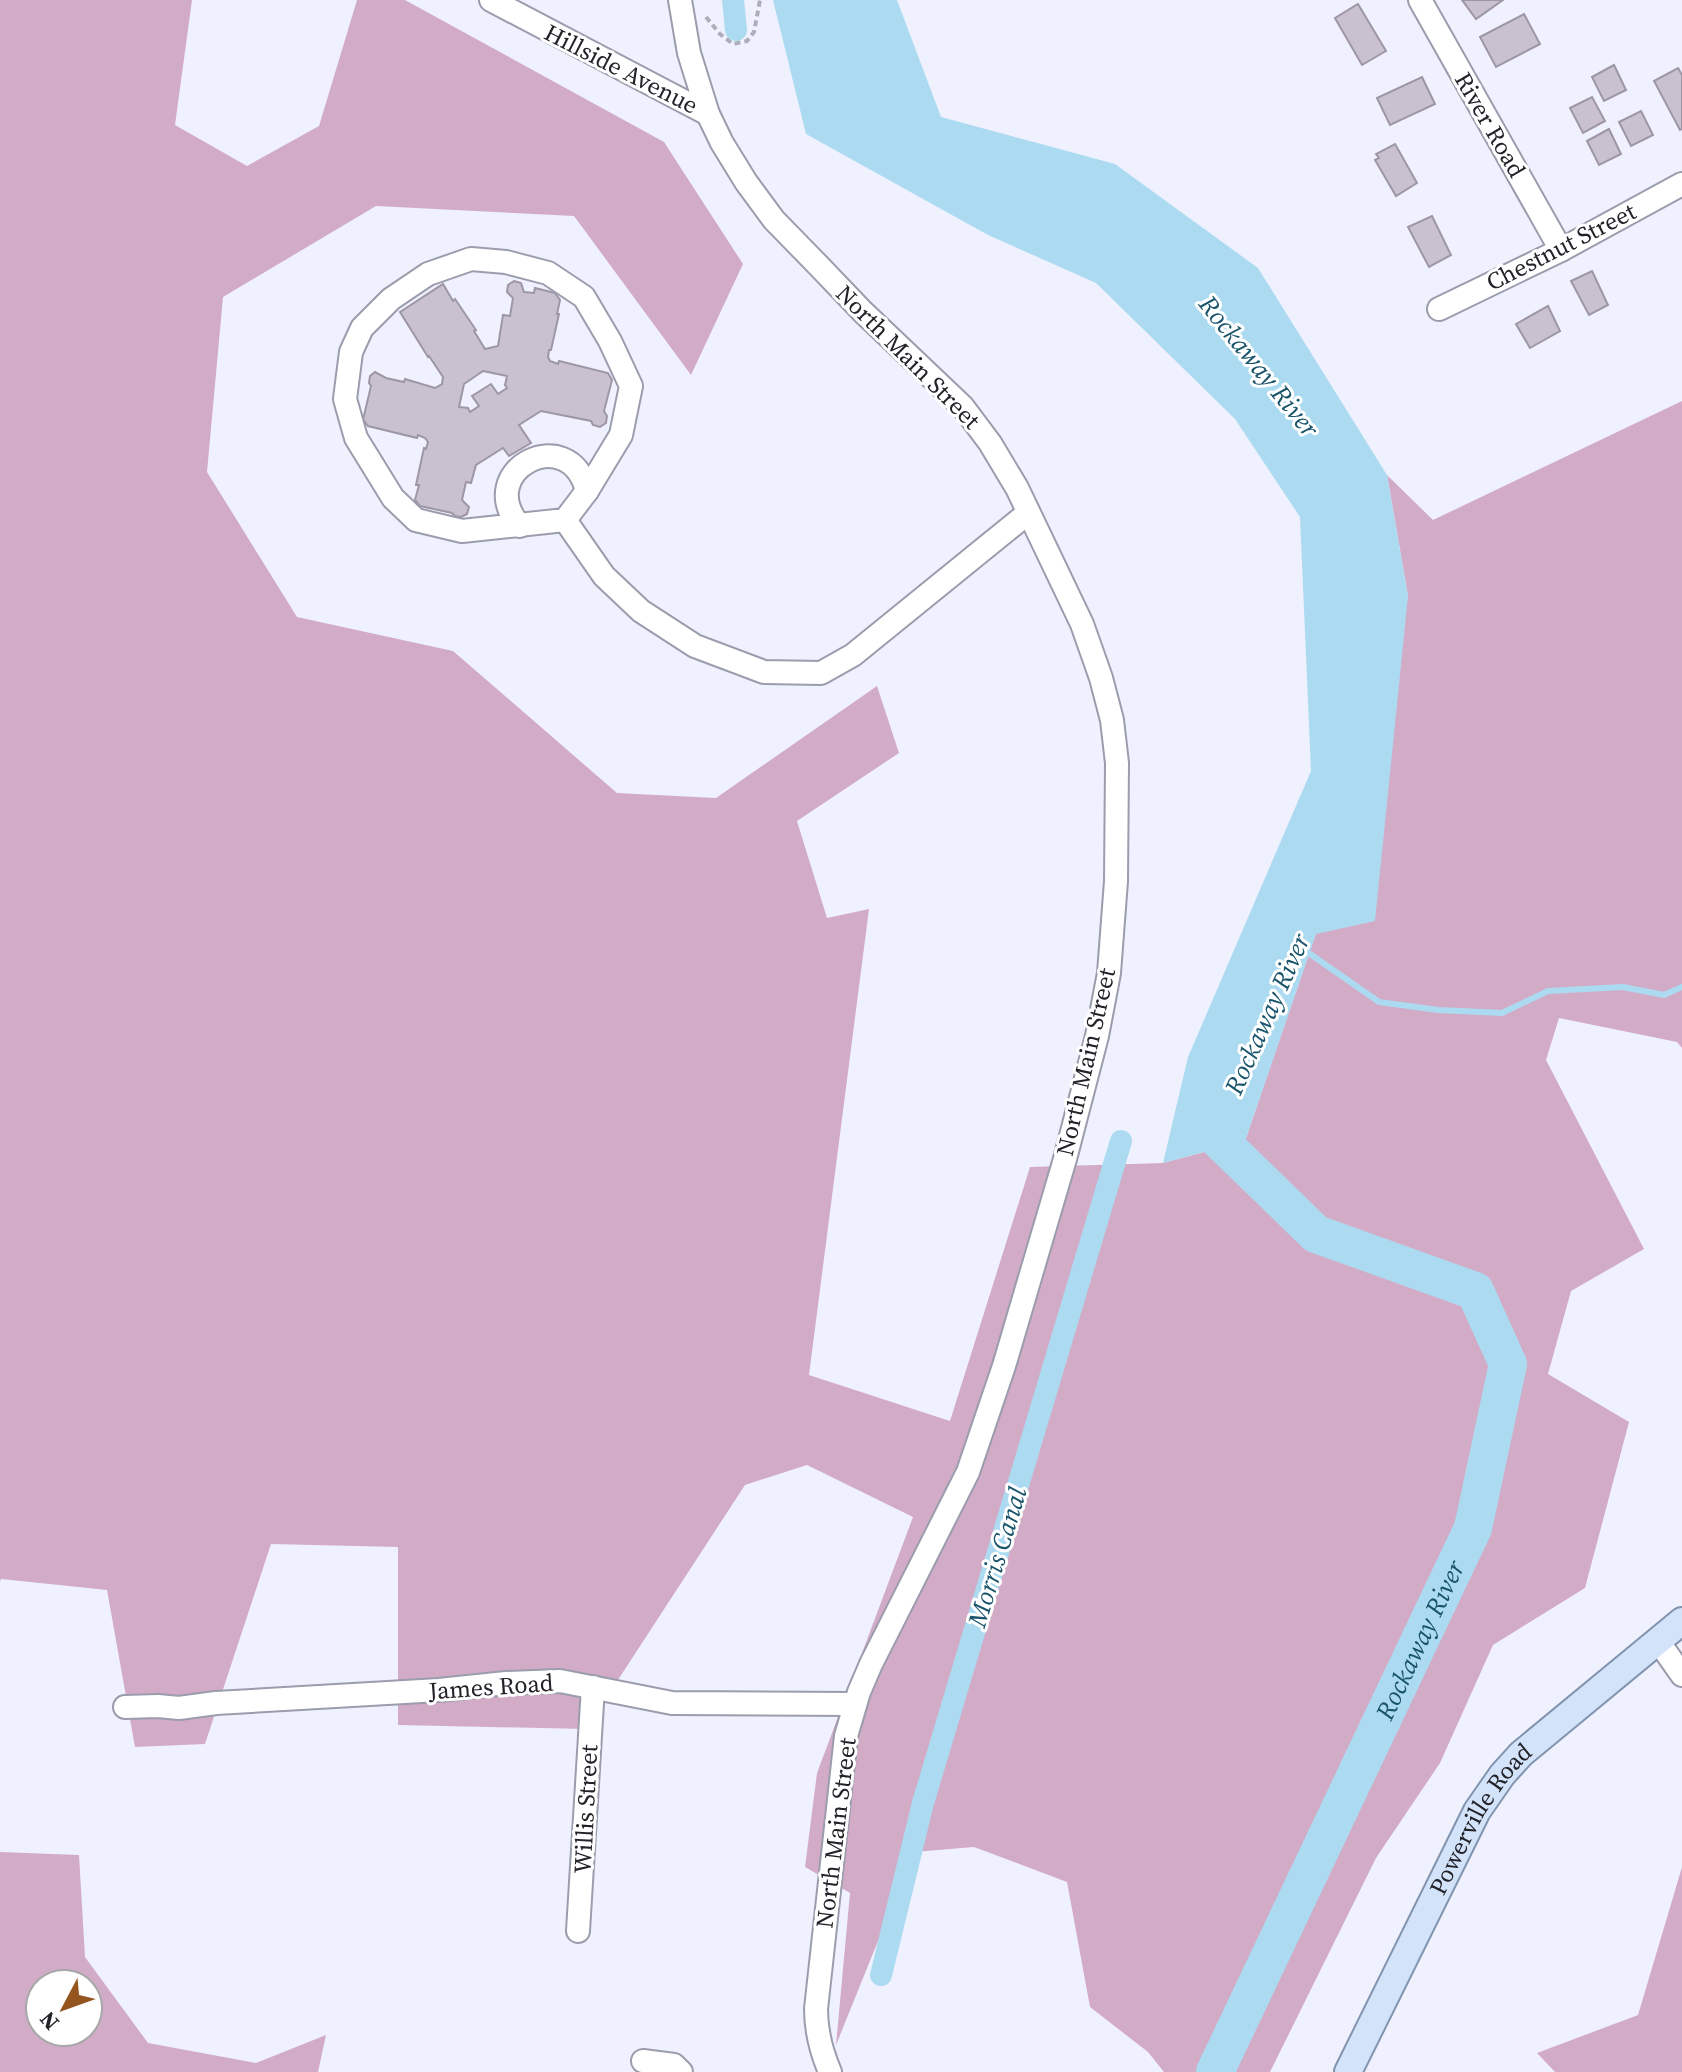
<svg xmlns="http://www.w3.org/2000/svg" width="1682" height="2072" viewBox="0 0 1682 2072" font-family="'Source Serif 4',serif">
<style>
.forest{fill:#d2acc7;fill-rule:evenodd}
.water{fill:#acdbf1}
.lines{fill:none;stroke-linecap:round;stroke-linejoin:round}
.stream{stroke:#acdbf1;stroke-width:6}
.canal{stroke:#acdbf1;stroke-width:22}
.river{stroke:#acdbf1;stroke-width:38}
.building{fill:#c9c1d0;stroke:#9e96a5;stroke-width:2;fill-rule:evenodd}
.minor-casing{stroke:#9b9cac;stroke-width:26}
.major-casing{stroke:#8294ae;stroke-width:30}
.path{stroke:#aeaeba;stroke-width:4;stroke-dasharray:6 4;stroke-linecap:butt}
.minor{stroke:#fff;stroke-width:22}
.major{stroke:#d3e3fa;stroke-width:26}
.labels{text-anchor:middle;stroke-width:6;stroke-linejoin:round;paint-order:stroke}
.street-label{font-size:24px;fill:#222228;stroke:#fff}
.water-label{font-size:26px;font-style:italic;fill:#19546b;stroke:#fff}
</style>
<rect width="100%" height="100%" fill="#f0f1ff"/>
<g class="forest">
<path d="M 0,0 L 192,0 L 175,125 L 247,166 L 319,126 L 357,0 L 405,0 L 664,142 L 743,264 L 691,375 L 574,216 L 376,206 L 223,297 L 207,472 L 297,617 L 453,651 L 617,793 L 716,798 L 877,686 L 899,753 L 797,821 L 827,918 L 869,909 L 809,1375 L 950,1421 L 1030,1167 L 1163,1163 L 1245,1141 L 1316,933 L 1408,596 L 1387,475 L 1433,520 L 1682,401 L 1682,1048 L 1677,1042 L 1559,1018 L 1546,1060 L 1644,1249 L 1571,1291 L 1548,1374 L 1629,1422 L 1585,1588 L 1493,1645 L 1440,1763 L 1376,1858 L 1270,2072 L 1164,2072 L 1148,2052 L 1090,2007 L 1067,1882 L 974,1847 L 914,1852 L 836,2045 L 850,1893 L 805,1867 L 817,1773 L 913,1517 L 807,1465 L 745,1485 L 586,1729 L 398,1725 L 398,1547 L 271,1544 L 205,1744 L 135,1747 L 107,1590 L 1,1579 L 0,1582 Z"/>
<path d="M 0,1852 L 79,1855 L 85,1957 L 148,2043 L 256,2063 L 326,2035 L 318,2072 L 0,2072 ZM 40,1984 L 88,1984 L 88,2032 L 40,2032 Z"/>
<path d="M 1682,1867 L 1682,2072 L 1555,2072 L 1537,2053 L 1638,2015 Z"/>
</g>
<path class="water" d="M 773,0 L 897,0 L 941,117 L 1115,164 L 1258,268 L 1387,475 L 1408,596 L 1375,921 L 1316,934 L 1245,1141 L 1163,1163 L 1188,1057 L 1311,771 L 1300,517 L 1235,419 L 1096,283 L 988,235 L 806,134 Z"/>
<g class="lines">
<path class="stream" d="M 1303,949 L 1379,1002 L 1438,1010 L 1502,1013 L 1548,991 L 1623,987 L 1664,995 L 1682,987"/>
<g class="canal">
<path d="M 733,0 L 736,30"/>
<path d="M 881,1975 L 923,1803 L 1121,1141"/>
</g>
<path class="river" id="s1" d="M 1215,2072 L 1473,1528 L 1508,1364 L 1475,1291 L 1316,1234 L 1213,1134 L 1227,1102"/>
</g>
<g class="building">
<path d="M 1462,0 L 1503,0 L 1476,19 Z"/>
<path d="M 1358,4 L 1386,51 L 1362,65 L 1335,18 Z"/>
<path d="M 1524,14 L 1540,44 L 1496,67 L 1480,37 Z"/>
<path d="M 1614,65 L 1626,90 L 1604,101 L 1592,77 Z"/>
<path d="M 1678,68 L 1682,75 L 1682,129 L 1680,130 L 1654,81 Z"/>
<path d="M 1422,77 L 1435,104 L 1390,125 L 1377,98 Z"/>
<path d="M 1592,97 L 1605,121 L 1583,133 L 1570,108 Z"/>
<path d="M 1641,111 L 1653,135 L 1631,146 L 1619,122 Z"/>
<path d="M 1609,129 L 1621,154 L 1599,165 L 1587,141 Z"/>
<path d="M 1395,144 L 1417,183 L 1396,196 L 1375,160 L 1379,158 L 1376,154 Z"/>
<path d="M 1432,216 L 1451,255 L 1429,267 L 1408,227 Z"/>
<path d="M 1592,271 L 1608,305 L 1589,315 L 1571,281 Z"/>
<path d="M 514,281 L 521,283 L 524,292 L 534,293 L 535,288 L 555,293 L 560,300 L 557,314 L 559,314 L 551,350 L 549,350 L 548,357 L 550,361 L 558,364 L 559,361 L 608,373 L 612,380 L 604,411 L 607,416 L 606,423 L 600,427 L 593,425 L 591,421 L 541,411 L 519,425 L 531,443 L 509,456 L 503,448 L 476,465 L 471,483 L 466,482 L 462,500 L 469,507 L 467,514 L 461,517 L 455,516 L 452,513 L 420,506 L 415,500 L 419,485 L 416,485 L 424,448 L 426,449 L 428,442 L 425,438 L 418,435 L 417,438 L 368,426 L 363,420 L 371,386 L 369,383 L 370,376 L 375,372 L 386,378 L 404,382 L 405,379 L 435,388 L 442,384 L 443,377 L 429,356 L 428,357 L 400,312 L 443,284 L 453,301 L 455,299 L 476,330 L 474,331 L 485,349 L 498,346 L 503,315 L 510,316 L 513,298 L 507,292 L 508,285 ZM 483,371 L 507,376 L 505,385 L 507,388 L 498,394 L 491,384 L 472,396 L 479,406 L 470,412 L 468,408 L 459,407 L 464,384 Z"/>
<path d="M 1548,306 L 1560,331 L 1530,348 L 1516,324 Z"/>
</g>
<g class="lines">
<g class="minor-casing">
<g id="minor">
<path d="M 491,0 L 708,114"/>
<path d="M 680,0 L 689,53 L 708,114 L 722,143 L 746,182 L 774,220 L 816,263 L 863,312 L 963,407 L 990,443 L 1017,488 L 1082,624 L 1101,678 L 1112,720 L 1117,763 L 1116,881 L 1109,973 L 1097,1036 L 1065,1159 L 1004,1366 L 968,1472 L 871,1664 L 859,1692 L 846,1736 L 816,2009 C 816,2032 821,2051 830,2072"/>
<path d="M 1420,0 L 1561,250"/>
<path d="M 471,259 L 506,262 L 548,273 L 584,297 L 610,341 L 631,386 L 621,435 L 587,491 L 565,520 L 462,531 L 416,520 L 393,498 L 356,438 L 345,399 L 351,352 L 362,328 L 391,299 L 428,274 Z"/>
<path d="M 1439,309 L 1561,250 L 1682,184"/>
<path d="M 565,520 L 604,576 L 641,611 L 695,646 L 764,672 L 821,673 L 853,655 L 1028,513"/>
<path d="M 520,526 C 472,471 569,420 587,491"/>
<path d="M 1658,1641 L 1682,1675"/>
<path d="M 125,1707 L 158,1706 L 179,1708 L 216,1703 L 439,1690 L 506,1683 L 560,1681 L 672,1703 L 855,1704"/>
<path d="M 578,1931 L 593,1687"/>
<path d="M 643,2061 L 674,2065 L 681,2072"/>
</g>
</g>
<g class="major-casing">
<g id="major">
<path id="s2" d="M 1348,2072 L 1477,1811 L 1502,1775 L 1521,1754 L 1682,1621"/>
</g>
</g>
<path class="path" d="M 706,17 L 720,34 L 733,44 L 747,41 L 754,32 L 760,0"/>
<use href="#minor" class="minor"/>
<use href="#major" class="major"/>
</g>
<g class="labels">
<g class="street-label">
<text transform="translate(621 69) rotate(27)" y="8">Hillside Avenue</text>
<text transform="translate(1490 125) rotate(60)" y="8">River Road</text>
<text transform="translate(1561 247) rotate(-27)" y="8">Chestnut Street</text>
<text transform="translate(908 357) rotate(45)" y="8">North Main Street</text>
<text transform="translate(1086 1062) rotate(-77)" y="8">North Main Street</text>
<text transform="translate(491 1687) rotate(-4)" y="8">James Road</text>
<text transform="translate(586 1809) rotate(-87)" y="8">Willis Street</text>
<text dy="8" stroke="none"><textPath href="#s2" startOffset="286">Powerville Road</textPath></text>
<text transform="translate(836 1833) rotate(-83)" y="8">North Main Street</text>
</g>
<g class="water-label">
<text transform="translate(1259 366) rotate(51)" y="9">Rockaway River</text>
<text transform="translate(1267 1014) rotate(-66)" y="9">Rockaway River</text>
<text transform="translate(997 1557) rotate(-73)" y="9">Morris Canal</text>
<text dy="9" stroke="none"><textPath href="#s1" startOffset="478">Rockaway River</textPath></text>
</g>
</g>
<g transform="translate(64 2008) rotate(229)"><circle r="38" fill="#ffffff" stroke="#a7a7a9" stroke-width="2"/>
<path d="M0-6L14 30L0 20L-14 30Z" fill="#95551f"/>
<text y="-12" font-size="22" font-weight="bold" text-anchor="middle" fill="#222228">N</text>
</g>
</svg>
